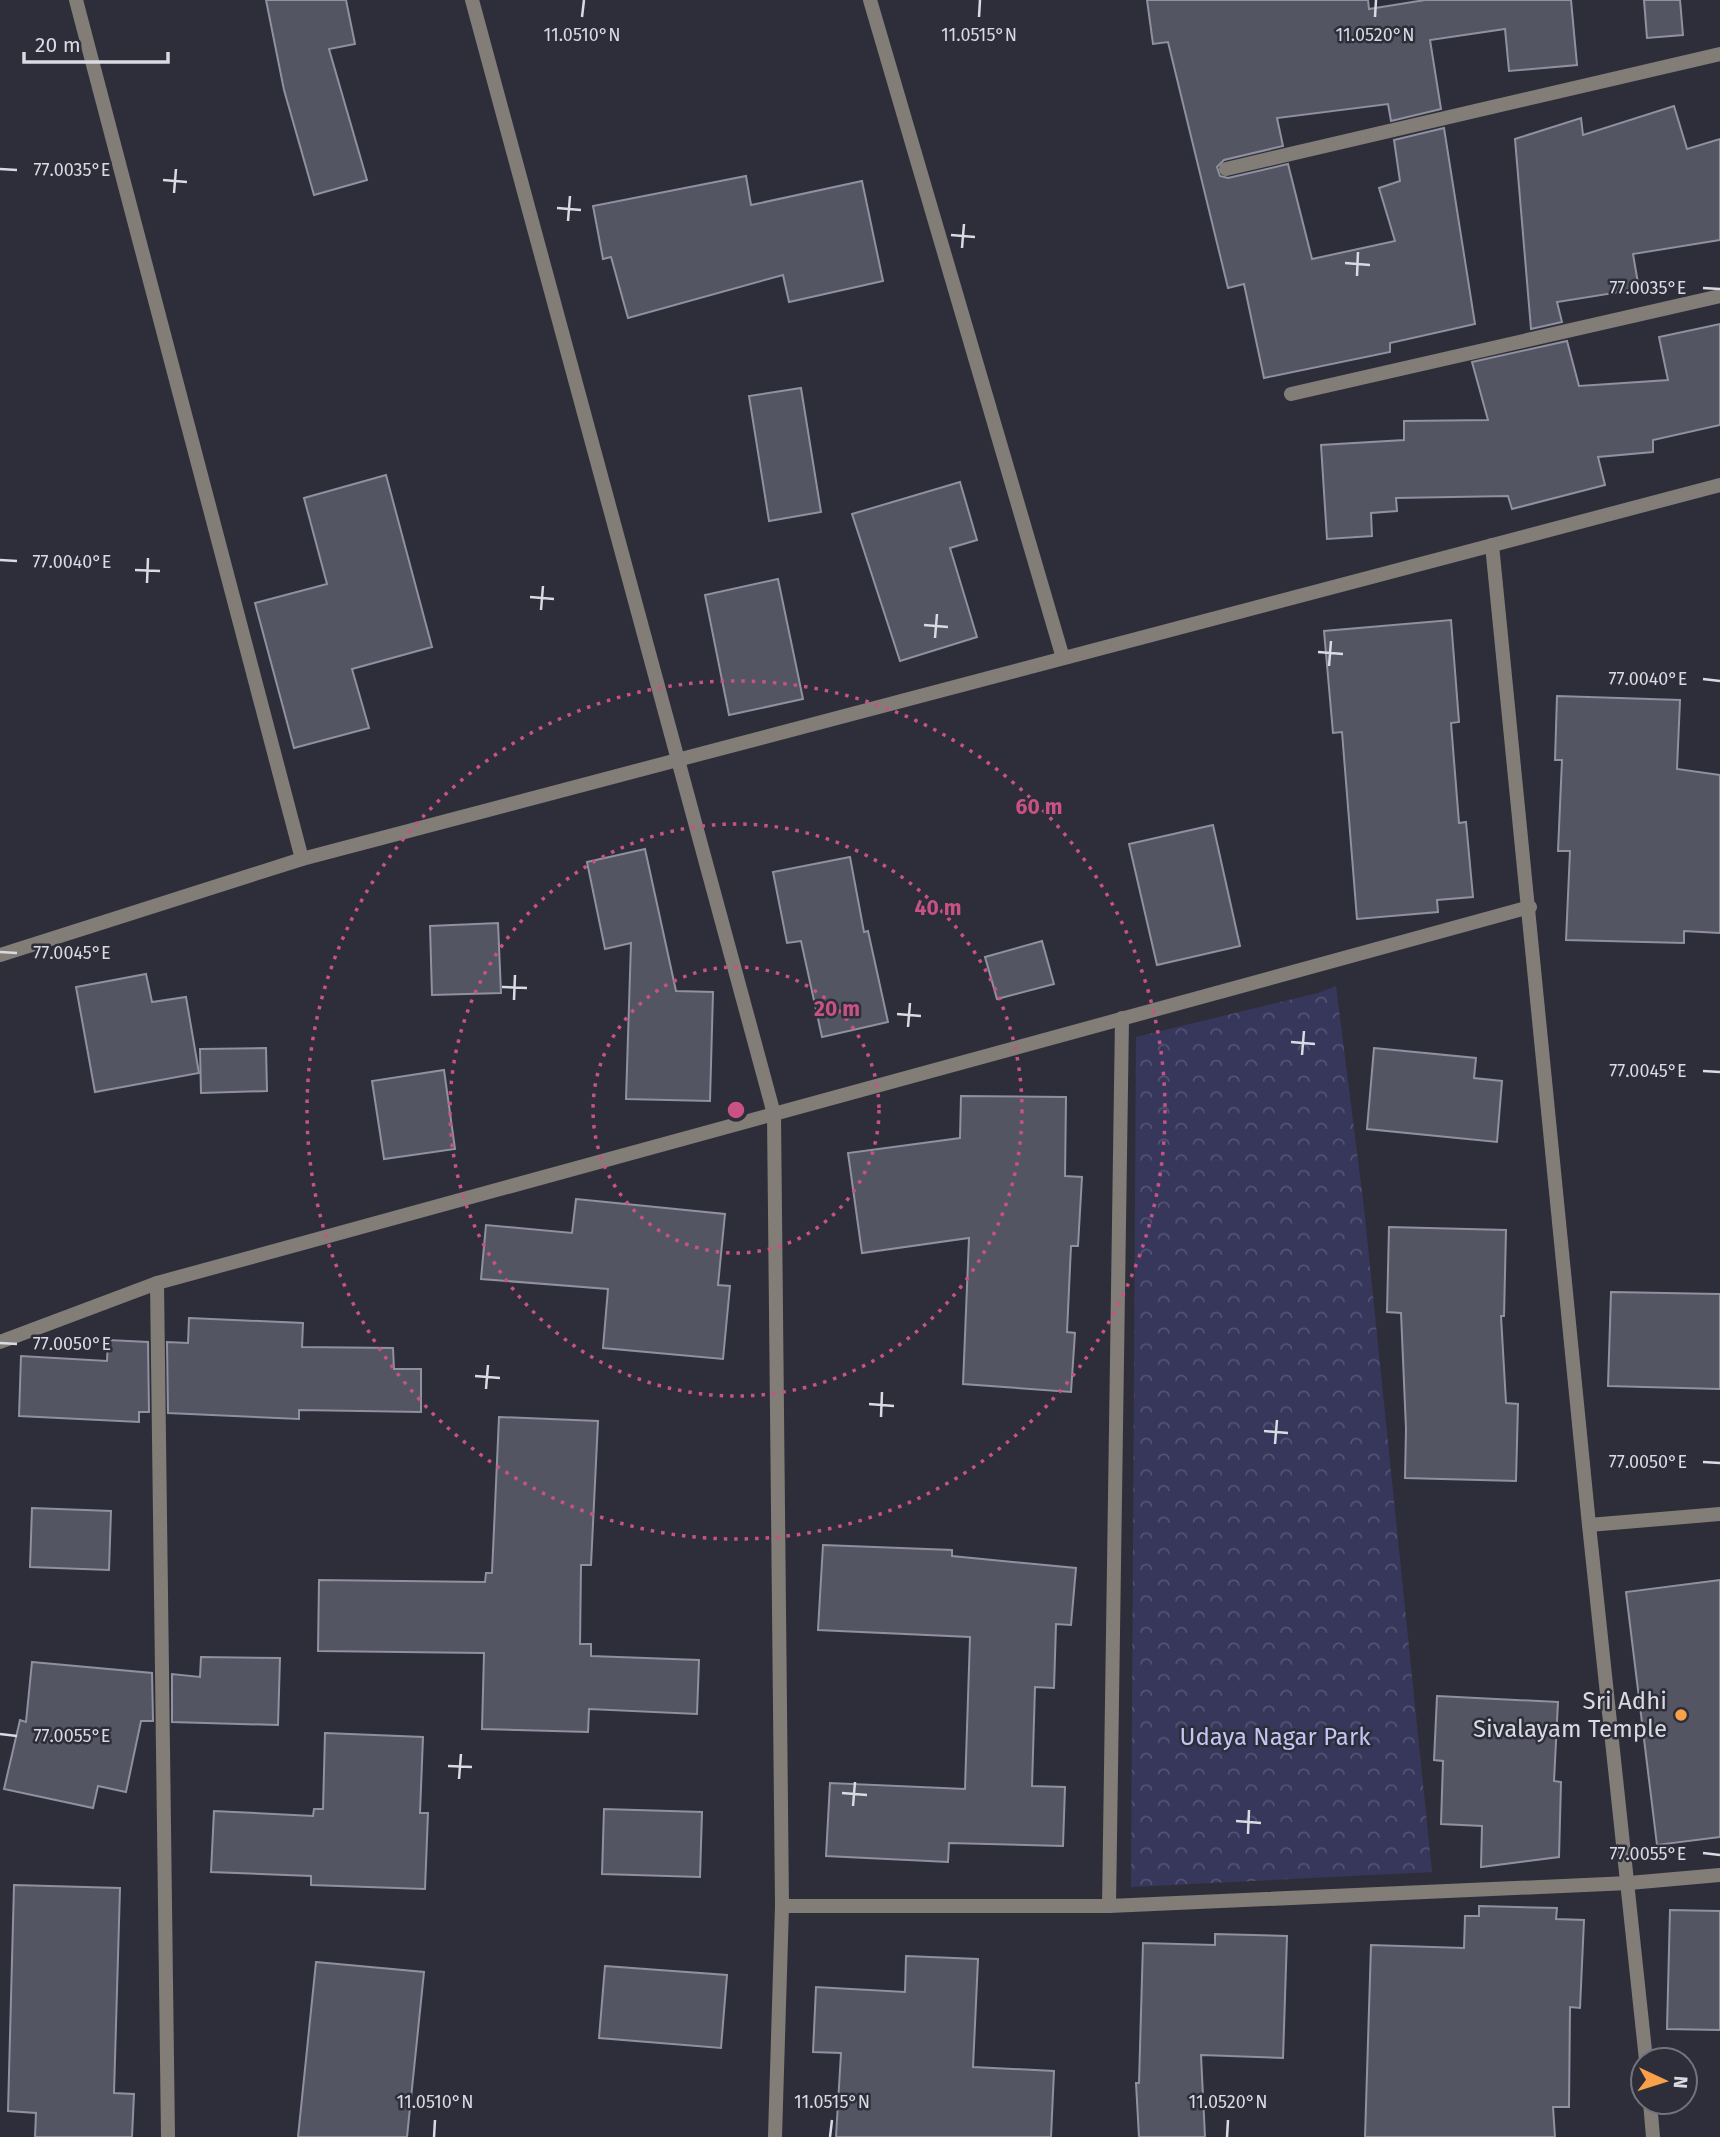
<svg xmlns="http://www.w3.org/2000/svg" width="1720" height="2137" viewBox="0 0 1720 2137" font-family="'Fira Sans',sans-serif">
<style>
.park{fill:url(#park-crowns)}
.building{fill:#545563;stroke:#8f90a0;stroke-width:2}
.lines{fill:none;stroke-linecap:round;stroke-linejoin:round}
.service{stroke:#837d78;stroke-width:14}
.minor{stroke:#837d78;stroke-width:14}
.tertiary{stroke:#837d78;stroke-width:14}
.ticks{fill:none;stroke:#dadae3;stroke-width:2.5}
.ring{fill:none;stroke:#c95284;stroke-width:3.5;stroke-dasharray:3.5 7}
.poi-dot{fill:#f8a14a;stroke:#2e2e3b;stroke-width:2.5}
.labels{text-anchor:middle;stroke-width:5;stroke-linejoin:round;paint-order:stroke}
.poi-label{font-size:24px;fill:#dadae3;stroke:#2e2e3b;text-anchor:end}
.park-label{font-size:24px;fill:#c3c5f4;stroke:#2e2e3b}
.ticks-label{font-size:18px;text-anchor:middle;fill:#dadae3;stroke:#2e2e3b;stroke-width:5;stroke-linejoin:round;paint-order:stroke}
.centre{fill:#c95284;stroke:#2e2e3b;stroke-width:3.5}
.ring-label{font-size:21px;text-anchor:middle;font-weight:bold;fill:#c95284;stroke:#2e2e3b;stroke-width:5;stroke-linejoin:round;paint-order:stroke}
</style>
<defs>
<pattern id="park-crowns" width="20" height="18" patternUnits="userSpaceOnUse" patternTransform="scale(1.75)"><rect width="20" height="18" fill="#37375c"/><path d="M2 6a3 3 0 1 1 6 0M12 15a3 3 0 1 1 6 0" fill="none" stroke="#535373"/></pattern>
</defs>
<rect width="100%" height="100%" fill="#2e2e3b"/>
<path class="park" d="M 1336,986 L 1364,1208 L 1432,1872 L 1131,1887 L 1136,1037 L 1318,993 Z"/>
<g class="building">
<path d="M 266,0 L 346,0 L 355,44 L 329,49 L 367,180 L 314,195 L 284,90 Z"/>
<path d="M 1147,0 L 1368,0 L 1369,9 L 1425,0 L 1571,0 L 1577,65 L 1509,71 L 1505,29 L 1430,40 L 1441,109 L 1391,121 L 1388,104 L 1277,118 L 1283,146 L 1224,160 L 1217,167 L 1220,176 L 1228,178 L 1288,164 L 1312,259 L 1395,241 L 1379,188 L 1400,181 L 1394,140 L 1444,128 L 1475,324 L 1390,343 L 1390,352 L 1264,378 L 1244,284 L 1228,288 L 1168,42 L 1153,44 Z"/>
<path d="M 1644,0 L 1680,0 L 1683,35 L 1647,38 Z"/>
<path d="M 1674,106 L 1687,149 L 1720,139 L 1720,240 L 1633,254 L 1639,289 L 1557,302 L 1562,322 L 1531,329 L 1515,139 L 1581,118 L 1583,135 Z"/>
<path d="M 746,176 L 751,205 L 862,181 L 883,281 L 789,302 L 783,275 L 628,318 L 611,257 L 603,259 L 593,206 Z"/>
<path d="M 1720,324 L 1720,425 L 1653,440 L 1653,452 L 1598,457 L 1605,485 L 1512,509 L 1508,496 L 1396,498 L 1397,511 L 1371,513 L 1372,536 L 1327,539 L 1321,445 L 1404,440 L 1404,421 L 1488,420 L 1472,362 L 1567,341 L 1579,386 L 1668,380 L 1659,337 Z"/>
<path d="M 801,388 L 821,512 L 769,521 L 749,396 Z"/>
<path d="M 386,475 L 432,647 L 352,669 L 369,728 L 294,748 L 255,603 L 327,584 L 304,498 Z"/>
<path d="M 960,482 L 977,540 L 950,548 L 977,637 L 900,661 L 852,514 Z"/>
<path d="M 778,579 L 803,699 L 729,715 L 705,595 Z"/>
<path d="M 1451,620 L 1459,722 L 1451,723 L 1459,823 L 1466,822 L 1473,897 L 1437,900 L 1438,912 L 1357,919 L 1342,732 L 1333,733 L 1324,631 Z"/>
<path d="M 1557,696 L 1680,700 L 1677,769 L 1720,775 L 1720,933 L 1684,931 L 1684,943 L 1566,940 L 1570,851 L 1558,851 L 1562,760 L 1555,760 Z"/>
<path d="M 1213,825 L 1240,946 L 1157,965 L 1129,844 Z"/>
<path d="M 645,849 L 676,991 L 713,992 L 710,1101 L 626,1099 L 631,943 L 605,949 L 587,862 Z"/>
<path d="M 850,857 L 864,932 L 868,931 L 888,1022 L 822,1037 L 801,941 L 787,943 L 773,872 Z"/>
<path d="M 498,923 L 501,993 L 432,995 L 430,926 Z"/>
<path d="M 1042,941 L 1054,984 L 997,999 L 985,957 Z"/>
<path d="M 146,974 L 152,1002 L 186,997 L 199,1073 L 95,1092 L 76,987 Z"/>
<path d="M 266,1048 L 267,1091 L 201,1093 L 200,1049 Z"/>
<path d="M 1374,1048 L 1476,1058 L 1474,1078 L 1502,1081 L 1497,1142 L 1367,1129 Z"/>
<path d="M 444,1070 L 455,1149 L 384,1159 L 372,1081 Z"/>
<path d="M 961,1096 L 1066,1097 L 1065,1176 L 1082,1177 L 1078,1246 L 1071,1246 L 1067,1332 L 1075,1333 L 1071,1392 L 963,1384 L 969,1238 L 862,1253 L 848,1153 L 960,1138 Z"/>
<path d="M 576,1199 L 725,1214 L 718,1285 L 730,1286 L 723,1359 L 603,1348 L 608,1289 L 481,1279 L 486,1225 L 572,1233 Z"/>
<path d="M 1389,1227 L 1506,1230 L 1504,1316 L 1501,1316 L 1506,1403 L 1518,1404 L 1516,1481 L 1405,1478 L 1406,1429 L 1401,1313 L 1387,1312 Z"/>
<path d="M 1611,1292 L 1720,1294 L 1720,1389 L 1608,1386 Z"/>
<path d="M 189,1318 L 303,1323 L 302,1347 L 393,1348 L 394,1369 L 421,1369 L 421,1412 L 299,1410 L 299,1419 L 168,1413 L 167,1342 L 188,1343 Z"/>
<path d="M 108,1340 L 148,1342 L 149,1412 L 139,1412 L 139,1422 L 19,1416 L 21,1356 L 107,1361 Z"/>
<path d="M 499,1417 L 598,1421 L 591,1565 L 581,1565 L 580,1644 L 591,1644 L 591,1656 L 699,1660 L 697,1714 L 589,1709 L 588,1732 L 482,1729 L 484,1653 L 318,1651 L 319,1580 L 485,1582 L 486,1573 L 492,1573 Z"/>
<path d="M 32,1508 L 111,1511 L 109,1570 L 30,1567 Z"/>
<path d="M 823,1545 L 952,1550 L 952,1556 L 1076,1568 L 1071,1625 L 1056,1624 L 1054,1688 L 1035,1687 L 1032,1786 L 1065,1787 L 1063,1846 L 949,1843 L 948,1862 L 826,1856 L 830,1783 L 965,1789 L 970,1637 L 818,1630 Z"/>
<path d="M 1720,1580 L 1720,1837 L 1657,1845 L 1626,1592 Z"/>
<path d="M 201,1657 L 280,1658 L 278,1725 L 172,1722 L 172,1674 L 200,1677 Z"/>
<path d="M 32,1662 L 152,1673 L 153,1721 L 141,1721 L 126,1792 L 98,1786 L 93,1808 L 4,1789 L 20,1720 L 26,1722 Z"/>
<path d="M 1437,1696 L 1558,1702 L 1554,1781 L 1561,1782 L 1559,1857 L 1481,1867 L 1482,1826 L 1441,1824 L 1443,1761 L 1434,1760 Z"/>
<path d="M 325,1733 L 423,1737 L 420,1813 L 428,1813 L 425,1889 L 311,1885 L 311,1876 L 211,1872 L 214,1811 L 313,1816 L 314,1809 L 323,1809 Z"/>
<path d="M 604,1809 L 702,1812 L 700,1877 L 602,1874 Z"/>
<path d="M 14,1885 L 120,1888 L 114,2093 L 134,2094 L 132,2137 L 35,2137 L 36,2113 L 8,2111 Z"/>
<path d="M 1479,1906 L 1557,1908 L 1556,1919 L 1584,1920 L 1580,2008 L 1570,2007 L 1569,2107 L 1553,2107 L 1555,2137 L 1365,2137 L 1371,1945 L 1464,1948 L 1465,1916 L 1479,1916 Z"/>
<path d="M 1670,1910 L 1720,1911 L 1720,2030 L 1667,2029 Z"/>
<path d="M 1215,1934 L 1287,1936 L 1283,2058 L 1201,2055 L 1205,2137 L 1139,2137 L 1136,2083 L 1139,2083 L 1143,1943 L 1215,1945 Z"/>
<path d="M 906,1956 L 978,1959 L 973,2067 L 1054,2071 L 1051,2137 L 836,2137 L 841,2053 L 813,2052 L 816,1987 L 905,1992 Z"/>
<path d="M 316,1962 L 424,1972 L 407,2137 L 298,2137 Z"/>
<path d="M 605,1966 L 727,1975 L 721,2048 L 599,2038 Z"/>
</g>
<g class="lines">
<path class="service" d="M 76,0 L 302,859"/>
<g class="minor">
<path d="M 472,0 L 774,1114 L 782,1906 L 775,2137"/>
<path d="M 870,0 L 1063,658"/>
<path d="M 1226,169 L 1720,54"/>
<path d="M 1291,394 L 1720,296"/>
<path d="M 1492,545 L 1589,1525 L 1646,2060"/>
<path d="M 157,1283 L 168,2137"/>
<path d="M 0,1342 L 157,1283 L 1530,907"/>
<path d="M 1589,1525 L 1720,1514"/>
<path d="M 782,1906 L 1109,1906 L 1122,1018"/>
<path d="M 1109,1906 L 1629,1883 L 1720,1875"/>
<path d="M 1650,2102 L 1653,2137"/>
</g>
<path class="tertiary" d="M 0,955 L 302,859 L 1720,485"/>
</g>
<path class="ticks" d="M 582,17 L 584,0M 979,17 L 980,0M 1375,17 L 1376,0M 0,169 L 17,170M 163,180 L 187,182M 174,193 L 176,169M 557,208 L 581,210M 568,221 L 570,196M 951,235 L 975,237M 962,248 L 964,224M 1345,263 L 1370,265M 1357,276 L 1358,252M 1703,288 L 1720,289M 0,560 L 17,561M 135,570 L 160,571M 147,583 L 148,558M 530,597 L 554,599M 541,610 L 543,586M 924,625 L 948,627M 935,638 L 937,614M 1318,652 L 1343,654M 1329,666 L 1331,641M 1703,679 L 1720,681M 0,952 L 17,953M 502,987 L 527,988M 514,1000 L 515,975M 897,1014 L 921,1016M 908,1027 L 910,1003M 1291,1042 L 1315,1044M 1302,1055 L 1304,1031M 1703,1071 L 1720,1072M 0,1343 L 17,1344M 475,1376 L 500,1378M 486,1389 L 488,1365M 869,1404 L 894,1406M 881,1417 L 882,1392M 1264,1431 L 1288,1433M 1275,1444 L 1277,1420M 1703,1462 L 1720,1463M 0,1734 L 17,1736M 448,1766 L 472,1767M 459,1779 L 461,1754M 842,1793 L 867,1795M 853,1806 L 855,1782M 1236,1821 L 1261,1823M 1248,1834 L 1249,1810M 1703,1853 L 1720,1855M 434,2137 L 435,2120M 830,2137 L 832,2120M 1227,2137 L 1228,2120"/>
<g class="ring">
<circle cx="736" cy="1110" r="143"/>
<circle cx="736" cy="1110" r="286"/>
<circle cx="736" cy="1110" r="429"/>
</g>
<circle class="poi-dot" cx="1681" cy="1715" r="7"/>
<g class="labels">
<g class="poi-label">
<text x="1667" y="1709">Sri Adhi<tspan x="1667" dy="28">Sivalayam Temple</tspan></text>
</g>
<g class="park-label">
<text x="1275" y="1745">Udaya Nagar Park</text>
</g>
</g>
<g class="ticks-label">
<text x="582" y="41">11.0510°N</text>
<text x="979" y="41">11.0515°N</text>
<text x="1375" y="41">11.0520°N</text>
<text x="72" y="176">77.0035°E</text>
<text x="1648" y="294">77.0035°E</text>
<text x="72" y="568">77.0040°E</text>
<text x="1648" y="685">77.0040°E</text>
<text x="72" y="959">77.0045°E</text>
<text x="1648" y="1077">77.0045°E</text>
<text x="72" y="1350">77.0050°E</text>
<text x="1648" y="1468">77.0050°E</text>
<text x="72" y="1742">77.0055°E</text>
<text x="1648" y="1860">77.0055°E</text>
<text x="435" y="2108">11.0510°N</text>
<text x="832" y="2108">11.0515°N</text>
<text x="1228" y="2108">11.0520°N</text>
</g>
<circle cx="736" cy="1110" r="10" class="centre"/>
<g class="ring-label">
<text x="1039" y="814">60 m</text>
<text x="938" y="915">40 m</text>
<text x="837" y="1016">20 m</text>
</g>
<g transform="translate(1664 2081) rotate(94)"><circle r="33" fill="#2e2e3b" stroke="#73737e" stroke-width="2"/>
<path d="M0-5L12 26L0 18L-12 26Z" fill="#f8a14a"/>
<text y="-10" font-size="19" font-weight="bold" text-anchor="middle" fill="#dadae3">N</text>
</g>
<path d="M24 52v10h144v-10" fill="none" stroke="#dadae3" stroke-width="3.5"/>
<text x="35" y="52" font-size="21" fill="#dadae3" stroke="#2e2e3b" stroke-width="5" paint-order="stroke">20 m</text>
</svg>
